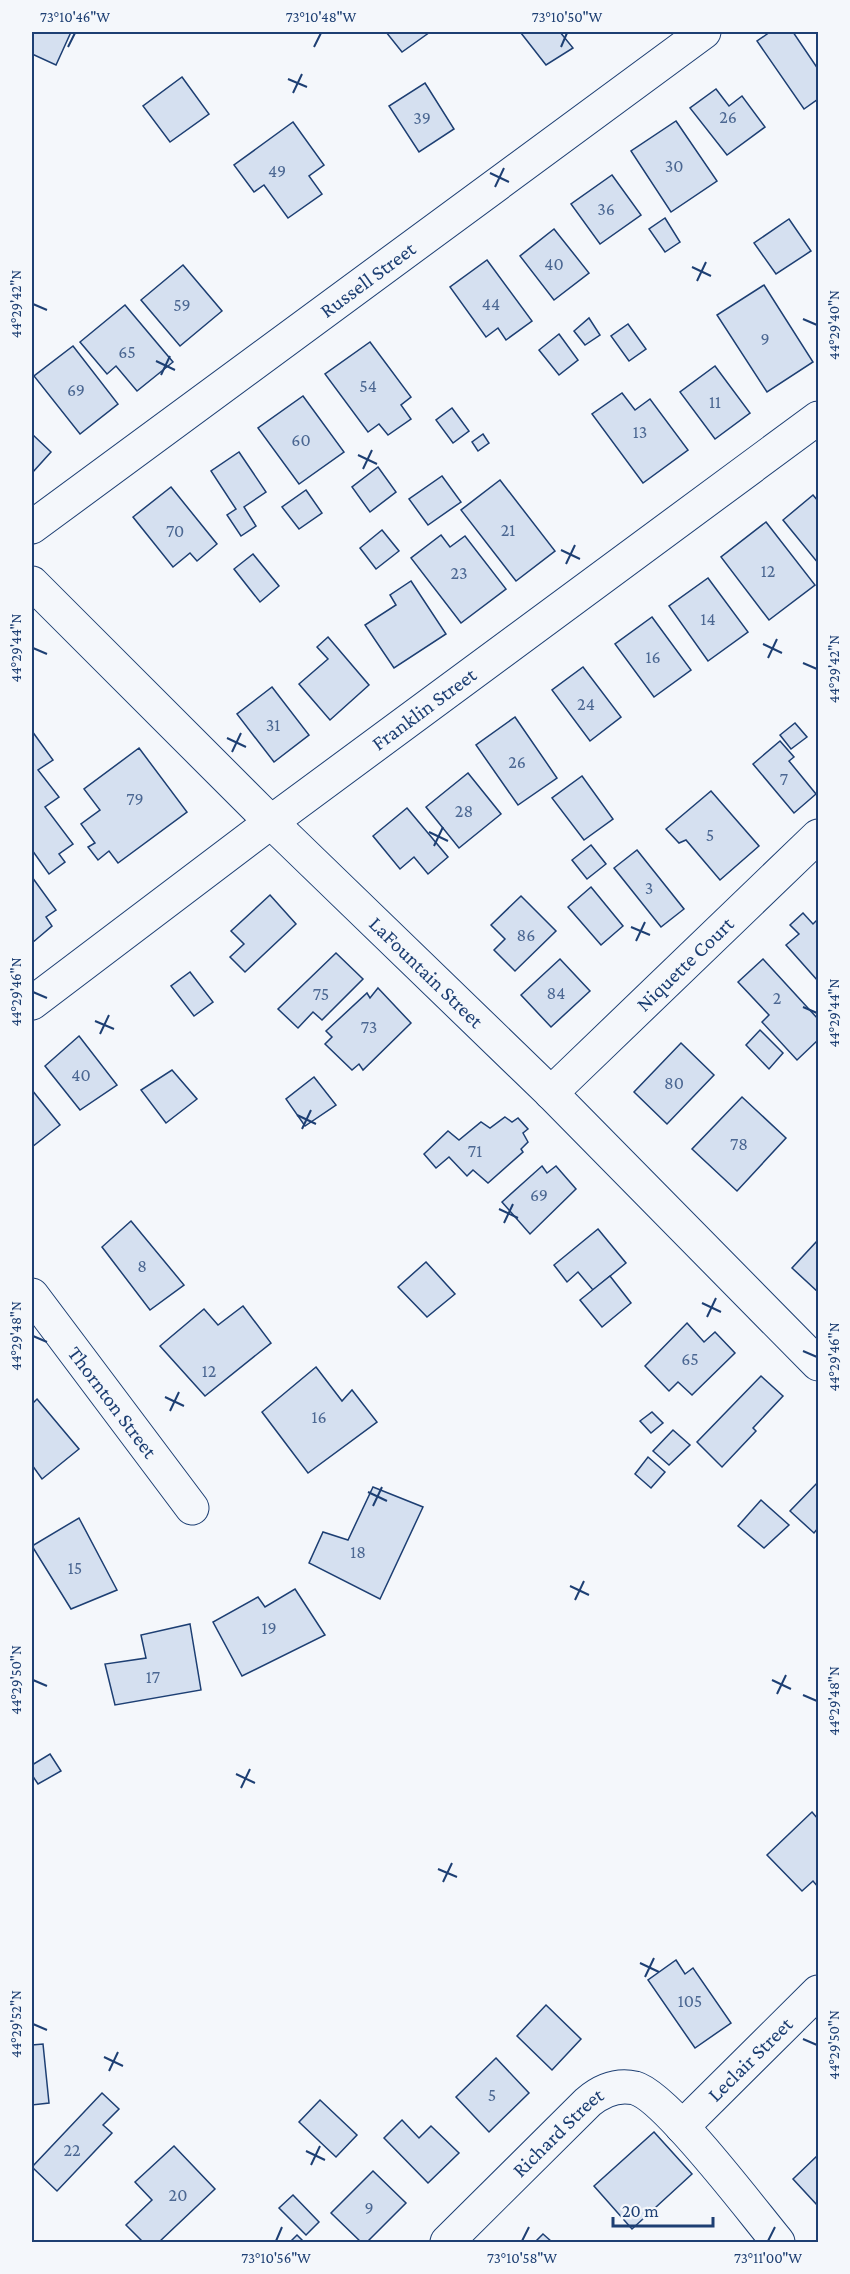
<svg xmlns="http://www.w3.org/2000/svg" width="850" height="2274" viewBox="0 0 850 2274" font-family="'Crimson Pro',serif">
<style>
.building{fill:#d5e0f0;stroke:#1d3f73;stroke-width:1.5}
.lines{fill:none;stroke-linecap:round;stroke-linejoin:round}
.minor-casing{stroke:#1d3f73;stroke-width:35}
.minor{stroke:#f4f7fb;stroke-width:33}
.ticks{fill:none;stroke:#1d3f73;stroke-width:2}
.labels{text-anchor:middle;stroke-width:4.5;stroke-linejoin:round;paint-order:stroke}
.number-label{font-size:18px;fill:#4b6792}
.street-label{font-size:21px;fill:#1d3f73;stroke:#f4f7fb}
.neatline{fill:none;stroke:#1d3f73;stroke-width:2}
.ticks-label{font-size:15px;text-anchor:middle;fill:#1d3f73}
</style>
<rect width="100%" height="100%" fill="#f4f7fb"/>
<g class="building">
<path d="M 32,32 L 71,32 L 56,65 L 32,54 Z"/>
<path d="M 386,32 L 430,32 L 402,52 Z"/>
<path d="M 522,32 L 560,32 L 573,48 L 546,65 L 521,33 Z"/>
<path d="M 770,32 L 793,32 L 818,69 L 818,99 L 804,109 L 757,41 Z"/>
<path d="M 182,77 L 209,114 L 170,142 L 143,106 Z"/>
<path d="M 425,83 L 454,129 L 419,152 L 389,106 Z"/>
<path d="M 716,89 L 729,106 L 742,96 L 765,127 L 727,155 L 690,108 Z"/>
<path d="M 676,121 L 717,181 L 671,212 L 631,151 Z"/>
<path d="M 293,122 L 324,165 L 309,176 L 322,194 L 288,218 L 264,185 L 254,192 L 234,165 Z"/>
<path d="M 612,175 L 641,215 L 600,244 L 571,204 Z"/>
<path d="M 665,218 L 680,242 L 665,252 L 649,229 Z"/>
<path d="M 789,219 L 811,251 L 776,274 L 754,243 Z"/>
<path d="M 554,229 L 589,273 L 554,300 L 520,256 Z"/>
<path d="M 487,260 L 532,321 L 506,340 L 498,328 L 486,337 L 450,287 Z"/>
<path d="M 183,265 L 222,311 L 180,346 L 141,300 Z"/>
<path d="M 764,285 L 813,362 L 767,392 L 717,315 Z"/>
<path d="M 125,305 L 173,362 L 137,391 L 116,366 L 107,374 L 80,342 Z"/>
<path d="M 589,318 L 600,335 L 585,345 L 574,331 Z"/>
<path d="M 628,324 L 646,349 L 629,361 L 611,336 Z"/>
<path d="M 559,334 L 578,360 L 559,375 L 539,350 Z"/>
<path d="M 370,342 L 411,397 L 401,405 L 411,419 L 388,435 L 379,424 L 368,432 L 325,374 Z"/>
<path d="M 73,346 L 118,404 L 80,434 L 34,376 Z"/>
<path d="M 715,366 L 750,413 L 715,439 L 680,392 Z"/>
<path d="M 622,393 L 635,410 L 650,399 L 688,450 L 643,483 L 592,414 Z"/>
<path d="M 303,396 L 344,452 L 299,484 L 258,428 Z"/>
<path d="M 452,408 L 469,431 L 453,443 L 436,420 Z"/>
<path d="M 32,434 L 51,452 L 32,473 Z"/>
<path d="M 483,434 L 489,443 L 478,451 L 472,442 Z"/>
<path d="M 239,452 L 266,492 L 244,507 L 256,526 L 241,536 L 227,515 L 236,509 L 211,471 Z"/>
<path d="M 378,467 L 396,492 L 370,512 L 352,487 Z"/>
<path d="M 442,476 L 461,502 L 428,525 L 409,499 Z"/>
<path d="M 500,480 L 555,551 L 516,581 L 461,510 Z"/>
<path d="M 171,487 L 217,544 L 197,561 L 190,553 L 173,567 L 133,517 Z"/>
<path d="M 306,490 L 322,513 L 299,529 L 282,507 Z"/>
<path d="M 813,495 L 818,501 L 818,563 L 783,520 Z"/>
<path d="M 766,522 L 815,585 L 769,620 L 721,557 Z"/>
<path d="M 382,530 L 399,551 L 376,569 L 360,548 Z"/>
<path d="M 441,535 L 450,547 L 465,536 L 506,589 L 461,623 L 411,558 Z"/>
<path d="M 253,554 L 279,586 L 260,602 L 234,569 Z"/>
<path d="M 708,578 L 748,632 L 708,661 L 669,606 Z"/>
<path d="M 411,581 L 446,634 L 394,668 L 365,625 L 396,605 L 390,595 Z"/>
<path d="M 652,617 L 691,670 L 654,697 L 615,644 Z"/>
<path d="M 328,637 L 369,685 L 330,720 L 299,684 L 328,659 L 317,647 Z"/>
<path d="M 583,667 L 621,717 L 590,741 L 552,690 Z"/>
<path d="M 272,687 L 309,735 L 274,762 L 237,714 Z"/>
<path d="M 515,717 L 557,778 L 518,805 L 476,745 Z"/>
<path d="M 795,723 L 807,737 L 791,749 L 780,735 Z"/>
<path d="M 32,731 L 53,760 L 38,770 L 59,797 L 45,807 L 73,844 L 59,854 L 65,862 L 49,874 L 32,850 Z"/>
<path d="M 780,741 L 794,757 L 789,761 L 816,794 L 794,813 L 753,764 Z"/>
<path d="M 139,748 L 187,812 L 118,863 L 109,851 L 98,860 L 88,847 L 95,843 L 81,824 L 100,810 L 84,789 Z"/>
<path d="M 468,773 L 501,814 L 459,848 L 426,807 Z"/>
<path d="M 582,776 L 613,819 L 584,840 L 552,798 Z"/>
<path d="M 711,791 L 759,846 L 720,880 L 686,840 L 679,843 L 666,829 Z"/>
<path d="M 407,808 L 448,857 L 428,874 L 414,857 L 400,869 L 373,836 Z"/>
<path d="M 591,845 L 606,864 L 587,879 L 572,860 Z"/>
<path d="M 637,850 L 684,909 L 661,927 L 614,868 Z"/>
<path d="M 32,877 L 56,910 L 46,917 L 52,926 L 32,943 Z"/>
<path d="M 591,887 L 623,926 L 601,945 L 568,907 Z"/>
<path d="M 270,895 L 296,924 L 245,972 L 230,957 L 244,944 L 231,931 Z"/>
<path d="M 521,896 L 556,931 L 515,971 L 494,950 L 505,939 L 491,925 Z"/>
<path d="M 803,913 L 813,924 L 818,919 L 818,981 L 786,945 L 799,934 L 790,925 Z"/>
<path d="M 336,953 L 363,979 L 322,1020 L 313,1012 L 298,1028 L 278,1009 Z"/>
<path d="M 560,959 L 590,991 L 551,1027 L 521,995 Z"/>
<path d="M 763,959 L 818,1019 L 818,1040 L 797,1060 L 762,1022 L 769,1015 L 738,982 Z"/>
<path d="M 190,972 L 213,1002 L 194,1016 L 171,986 Z"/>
<path d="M 378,988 L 411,1023 L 363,1070 L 359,1064 L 352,1070 L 325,1044 L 332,1037 L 326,1031 L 367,993 L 370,998 Z"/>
<path d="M 760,1030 L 783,1053 L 769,1069 L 746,1045 Z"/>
<path d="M 79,1036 L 117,1085 L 80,1110 L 45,1066 Z"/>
<path d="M 681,1043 L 714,1075 L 667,1124 L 634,1092 Z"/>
<path d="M 172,1070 L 197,1099 L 166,1123 L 141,1090 Z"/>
<path d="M 314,1077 L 336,1105 L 305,1126 L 286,1099 Z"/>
<path d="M 32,1090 L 60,1125 L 32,1147 Z"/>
<path d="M 742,1097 L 786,1138 L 737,1191 L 692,1149 Z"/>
<path d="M 505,1117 L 512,1122 L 518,1118 L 528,1129 L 523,1133 L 528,1142 L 521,1149 L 523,1152 L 488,1183 L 473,1170 L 467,1176 L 449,1157 L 436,1168 L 424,1154 L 448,1131 L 459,1140 L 481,1122 L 490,1128 Z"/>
<path d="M 542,1166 L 547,1173 L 556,1166 L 576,1189 L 530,1234 L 502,1202 Z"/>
<path d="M 131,1221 L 184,1285 L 150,1310 L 102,1247 Z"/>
<path d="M 598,1229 L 626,1263 L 593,1290 L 578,1272 L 567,1282 L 554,1265 Z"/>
<path d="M 818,1240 L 818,1292 L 792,1268 Z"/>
<path d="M 426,1262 L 455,1294 L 427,1317 L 398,1287 Z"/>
<path d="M 610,1276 L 631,1303 L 602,1327 L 580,1300 Z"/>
<path d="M 243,1306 L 271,1343 L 205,1396 L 160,1346 L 204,1309 L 218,1325 Z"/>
<path d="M 687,1323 L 704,1342 L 715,1332 L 735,1353 L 692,1395 L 678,1382 L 669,1391 L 645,1366 Z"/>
<path d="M 316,1367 L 342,1401 L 352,1390 L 377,1422 L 308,1473 L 262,1412 Z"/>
<path d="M 761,1376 L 783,1396 L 753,1428 L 756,1431 L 722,1467 L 697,1442 Z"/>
<path d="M 37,1399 L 79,1449 L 42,1479 L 32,1465 L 32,1404 Z"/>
<path d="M 652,1412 L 663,1423 L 651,1433 L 640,1421 Z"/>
<path d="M 673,1430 L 690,1445 L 669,1465 L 653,1451 Z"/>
<path d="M 648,1457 L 665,1472 L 651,1488 L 635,1474 Z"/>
<path d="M 818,1482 L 818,1528 L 814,1533 L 790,1511 Z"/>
<path d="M 373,1487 L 423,1507 L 380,1599 L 309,1563 L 323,1532 L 348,1540 Z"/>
<path d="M 761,1500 L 789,1525 L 764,1548 L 738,1526 Z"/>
<path d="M 79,1518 L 117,1590 L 71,1609 L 32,1546 Z"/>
<path d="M 295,1589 L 325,1635 L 242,1676 L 213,1622 L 258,1597 L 265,1607 Z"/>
<path d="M 190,1624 L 201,1690 L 115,1705 L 105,1664 L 146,1658 L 141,1635 Z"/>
<path d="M 50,1754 L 61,1771 L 38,1784 L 32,1775 L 32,1765 Z"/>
<path d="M 812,1812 L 818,1819 L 818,1887 L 813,1881 L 802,1891 L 767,1855 Z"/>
<path d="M 676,1960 L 685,1974 L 693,1968 L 731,2023 L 695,2048 L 648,1980 Z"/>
<path d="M 546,2005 L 581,2039 L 552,2070 L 517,2036 Z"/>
<path d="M 43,2044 L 49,2103 L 32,2105 L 32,2045 Z"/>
<path d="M 496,2058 L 529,2093 L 489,2132 L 456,2097 Z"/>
<path d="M 102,2093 L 119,2109 L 103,2125 L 112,2133 L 57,2191 L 32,2167 Z"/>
<path d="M 320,2100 L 357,2135 L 336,2157 L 299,2122 Z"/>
<path d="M 402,2120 L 419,2138 L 431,2126 L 459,2153 L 428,2183 L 384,2138 Z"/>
<path d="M 654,2132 L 692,2174 L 632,2229 L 594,2186 Z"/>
<path d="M 174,2146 L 215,2189 L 159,2242 L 143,2242 L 126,2225 L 152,2200 L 135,2182 Z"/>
<path d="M 818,2155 L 818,2206 L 793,2179 Z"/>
<path d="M 373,2171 L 406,2203 L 367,2242 L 361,2242 L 331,2213 Z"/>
<path d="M 293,2195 L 319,2222 L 306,2235 L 279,2208 Z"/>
<path d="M 543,2234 L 552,2242 L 535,2242 Z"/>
<path d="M 297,2235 L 304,2242 L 290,2242 Z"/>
</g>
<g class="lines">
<g class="minor-casing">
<g id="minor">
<path id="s1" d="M 32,527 L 704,32"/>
<path id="s2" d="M 32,583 L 271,822 L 551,1093 L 818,1364"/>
<path id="s3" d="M 32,1003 L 271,822 L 818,418"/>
<path id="s4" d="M 551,1093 L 818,836"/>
<path id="s5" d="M 32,1295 L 192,1508"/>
<path id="s6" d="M 682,2127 L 818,1992"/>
<path id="s7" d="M 447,2242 L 588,2102 C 601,2091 617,2084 635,2088 C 667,2097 752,2211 778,2242"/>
</g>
</g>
<use href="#minor" class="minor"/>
</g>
<path class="ticks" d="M 68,47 L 75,33M 314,47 L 321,33M 561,47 L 567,33M 288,79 L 307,87M 293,93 L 302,74M 490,173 L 509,182M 495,187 L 504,168M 692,267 L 711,276M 697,281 L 706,262M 33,304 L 47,310M 803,319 L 817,325M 156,361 L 175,370M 161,375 L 170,356M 358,455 L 377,464M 363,469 L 372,450M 561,550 L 580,559M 566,564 L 575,545M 763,644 L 782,653M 33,648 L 47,654M 768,658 L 777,639M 803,663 L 817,669M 227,738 L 246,747M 232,752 L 241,733M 429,832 L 448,841M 434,846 L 443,827M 631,927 L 650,935M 636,941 L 645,922M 33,992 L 47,998M 803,1007 L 817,1013M 95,1021 L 114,1029M 100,1034 L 109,1015M 297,1115 L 316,1124M 302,1129 L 311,1110M 499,1209 L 518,1218M 504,1223 L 513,1204M 702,1303 L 721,1312M 707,1317 L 716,1298M 33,1336 L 47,1342M 803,1351 L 817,1357M 165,1397 L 184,1406M 170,1411 L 179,1392M 368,1492 L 387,1501M 373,1506 L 382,1487M 570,1586 L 589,1595M 575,1600 L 584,1581M 33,1680 L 47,1686M 772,1680 L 791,1689M 777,1694 L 786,1675M 803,1695 L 817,1701M 236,1774 L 255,1783M 241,1788 L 250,1769M 438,1869 L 457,1877M 443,1882 L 452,1863M 640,1963 L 659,1972M 645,1977 L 654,1958M 33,2024 L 47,2030M 803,2039 L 817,2045M 104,2057 L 123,2066M 109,2071 L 118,2052M 306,2151 L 325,2160M 311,2165 L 320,2146M 276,2241 L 282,2227M 522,2241 L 529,2227M 768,2241 L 775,2227"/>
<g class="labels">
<g class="number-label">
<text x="728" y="123">26</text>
<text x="422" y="124">39</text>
<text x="674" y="172">30</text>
<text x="277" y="177">49</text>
<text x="606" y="215">36</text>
<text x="554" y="270">40</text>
<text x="491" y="310">44</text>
<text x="182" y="311">59</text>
<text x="765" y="345">9</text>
<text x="127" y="358">65</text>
<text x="368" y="392">54</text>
<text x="76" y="396">69</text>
<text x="715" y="408">11</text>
<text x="640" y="438">13</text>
<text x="301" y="446">60</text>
<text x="508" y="536">21</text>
<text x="175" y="537">70</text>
<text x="768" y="577">12</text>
<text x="459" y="579">23</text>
<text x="708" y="625">14</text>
<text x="653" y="663">16</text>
<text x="586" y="710">24</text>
<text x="273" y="731">31</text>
<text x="517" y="768">26</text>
<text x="784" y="785">7</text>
<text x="135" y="805">79</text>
<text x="464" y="817">28</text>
<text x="710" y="841">5</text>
<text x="649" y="894">3</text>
<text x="526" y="941">86</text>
<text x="556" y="999">84</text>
<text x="321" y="1000">75</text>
<text x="777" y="1004">2</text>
<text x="369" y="1033">73</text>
<text x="81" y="1081">40</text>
<text x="674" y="1089">80</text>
<text x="739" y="1150">78</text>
<text x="475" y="1157">71</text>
<text x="539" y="1201">69</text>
<text x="142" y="1272">8</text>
<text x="690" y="1365">65</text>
<text x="209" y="1377">12</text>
<text x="319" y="1423">16</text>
<text x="358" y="1558">18</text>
<text x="75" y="1574">15</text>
<text x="269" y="1634">19</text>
<text x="153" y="1683">17</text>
<text x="690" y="2007">105</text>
<text x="492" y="2101">5</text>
<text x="72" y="2156">22</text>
<text x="178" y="2201">20</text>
<text x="369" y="2214">9</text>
</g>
<g class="street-label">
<text dy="7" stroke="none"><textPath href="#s1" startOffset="417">Russell Street</textPath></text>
<text dy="7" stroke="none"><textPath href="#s3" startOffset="490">Franklin Street</textPath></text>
<text dy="7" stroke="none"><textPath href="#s4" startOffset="186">Niquette Court</textPath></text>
<text dy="7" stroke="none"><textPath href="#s2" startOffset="554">LaFountain Street</textPath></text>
<text dy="7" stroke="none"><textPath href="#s5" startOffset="134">Thornton Street</textPath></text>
<text dy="7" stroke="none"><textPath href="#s6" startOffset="96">Leclair Street</textPath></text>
<text dy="7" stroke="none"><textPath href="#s7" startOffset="156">Richard Street</textPath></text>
</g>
</g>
<rect width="850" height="2274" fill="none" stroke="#f4f7fb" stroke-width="66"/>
<path d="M613 2217v9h100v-9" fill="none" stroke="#1d3f73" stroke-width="3"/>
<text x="622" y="2217" font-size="18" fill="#1d3f73" stroke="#f4f7fb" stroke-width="4.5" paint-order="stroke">20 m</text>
<rect x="33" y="33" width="784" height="2208" class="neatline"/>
<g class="ticks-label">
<text x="75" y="22">73°10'46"W</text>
<text x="321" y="22">73°10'48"W</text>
<text x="567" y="22">73°10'50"W</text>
<text transform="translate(16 304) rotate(-90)" y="5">44°29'42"N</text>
<text transform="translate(834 325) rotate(-90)" y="5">44°29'40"N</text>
<text transform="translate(16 648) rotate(-90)" y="5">44°29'44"N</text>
<text transform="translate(834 669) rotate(-90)" y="5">44°29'42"N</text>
<text transform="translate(16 992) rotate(-90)" y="5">44°29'46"N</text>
<text transform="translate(834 1013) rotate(-90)" y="5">44°29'44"N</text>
<text transform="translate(16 1336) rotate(-90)" y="5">44°29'48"N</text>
<text transform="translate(834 1357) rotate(-90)" y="5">44°29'46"N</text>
<text transform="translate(16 1680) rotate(-90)" y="5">44°29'50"N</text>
<text transform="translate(834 1701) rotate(-90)" y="5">44°29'48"N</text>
<text transform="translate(16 2024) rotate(-90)" y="5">44°29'52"N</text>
<text transform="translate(834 2045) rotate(-90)" y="5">44°29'50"N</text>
<text x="276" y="2263">73°10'56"W</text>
<text x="522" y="2263">73°10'58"W</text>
<text x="768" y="2263">73°11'00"W</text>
</g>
</svg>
